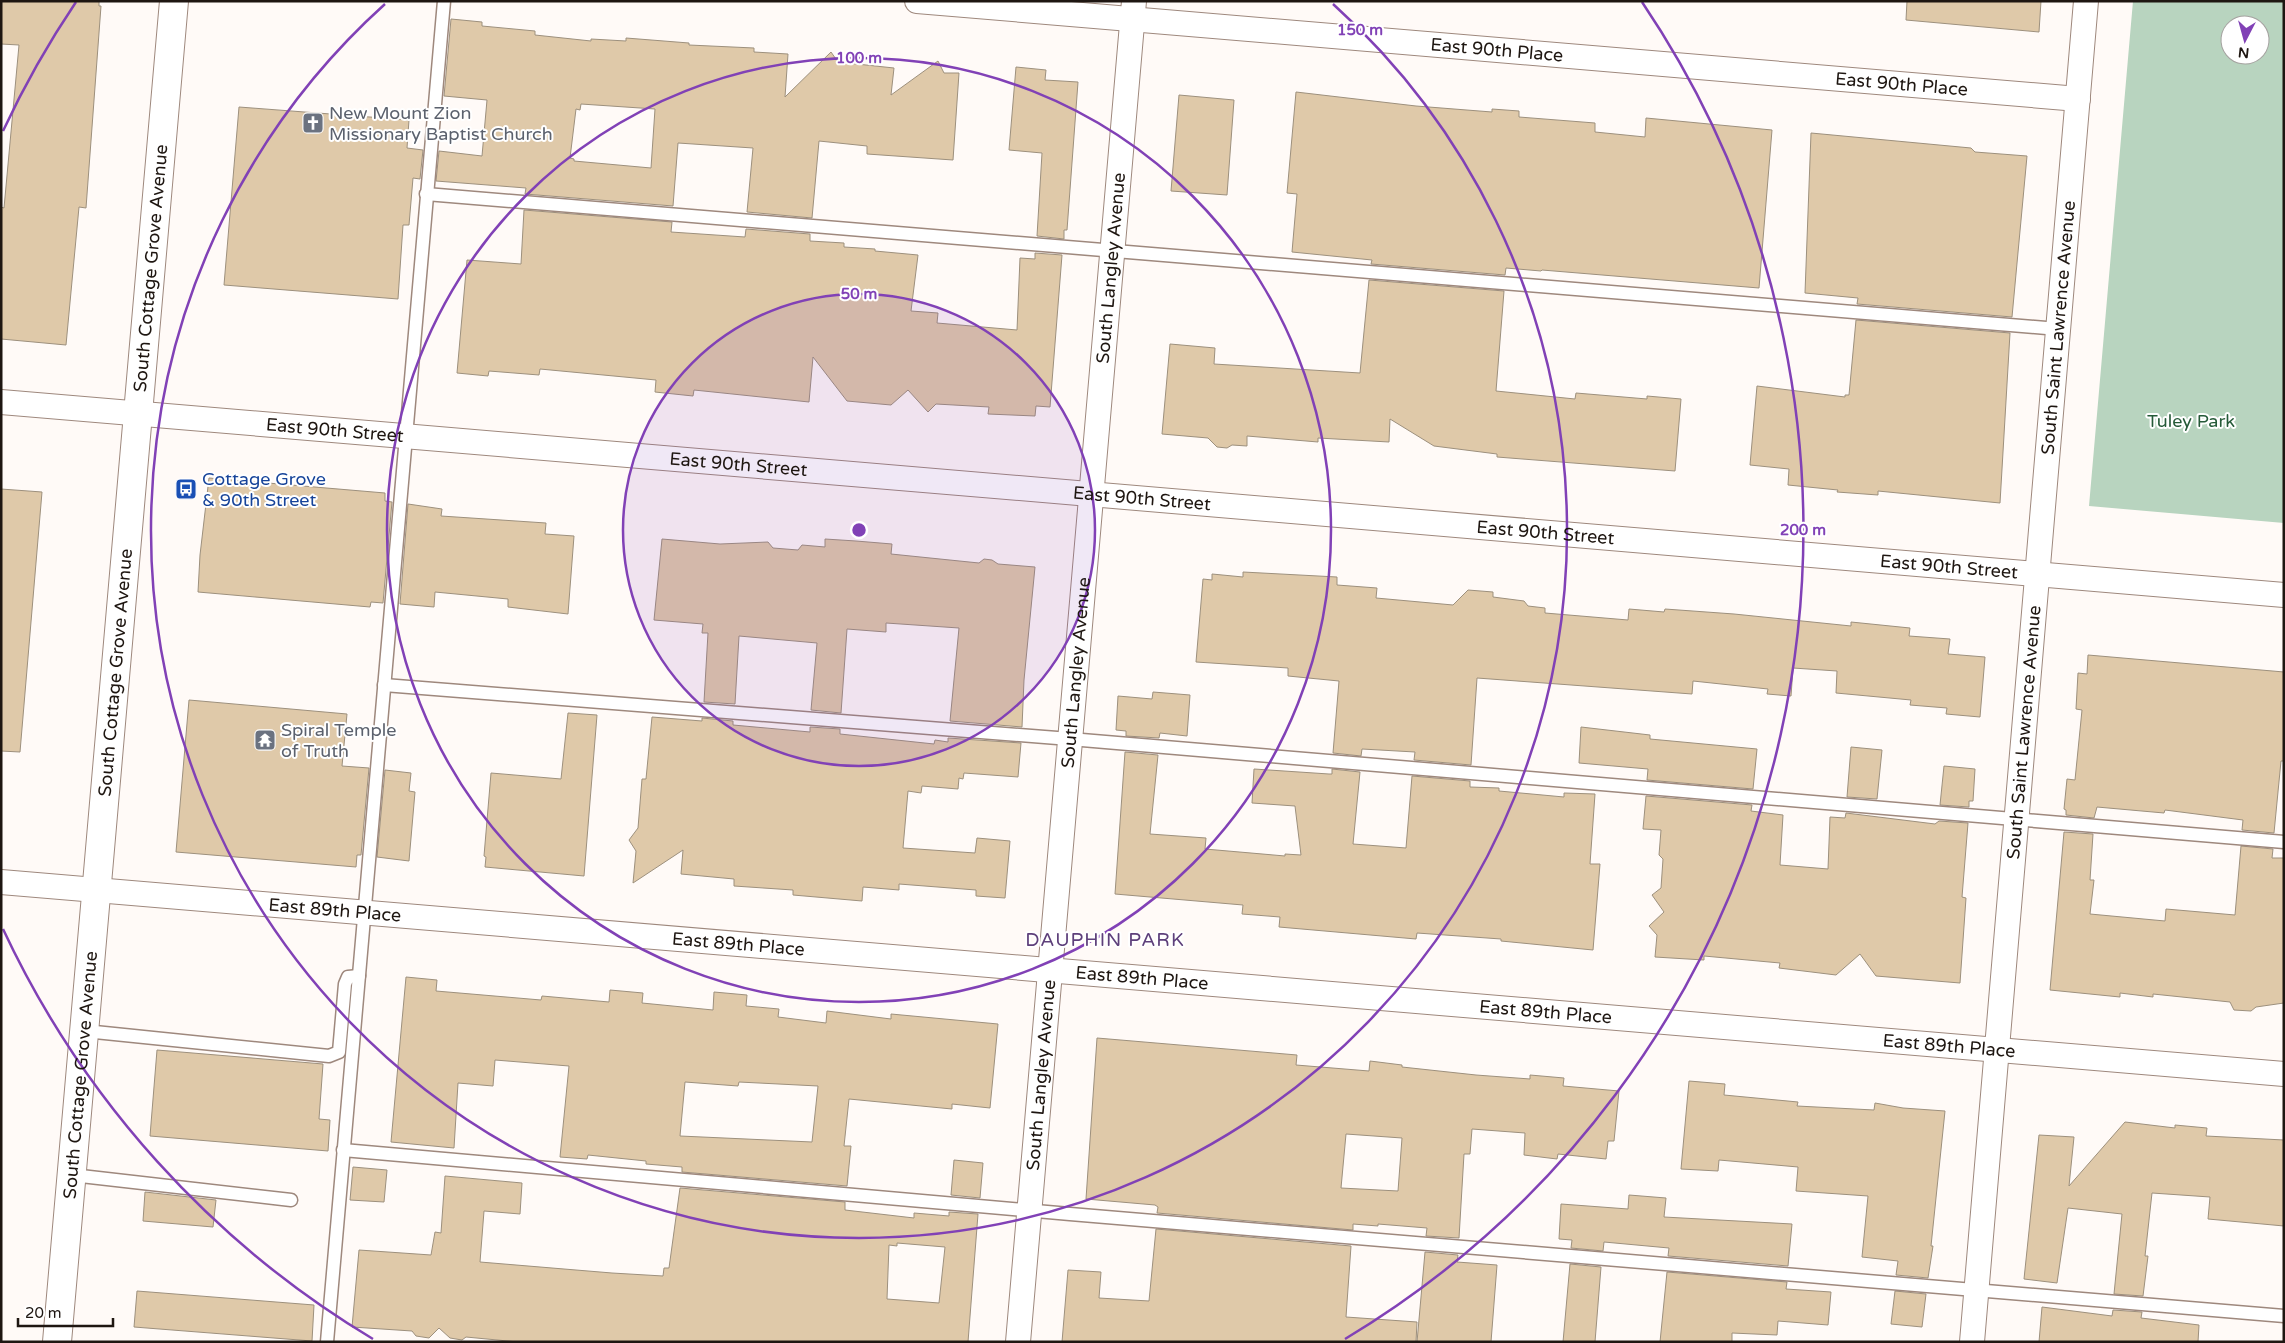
<svg xmlns="http://www.w3.org/2000/svg" width="2285" height="1343" viewBox="0 0 2285 1343" font-family="'Varela Round',sans-serif">
<style>
.green{fill:#b8d4bf;fill-rule:evenodd}
.building{fill:#dfc9a9;stroke:#9d907d;fill-rule:evenodd}
.lines{fill:none;stroke-linecap:round;stroke-linejoin:round}
.lane-casing{stroke:#9e887d;stroke-width:15}
.street-casing{stroke:#9e887d;stroke-width:26}
.secondary-casing{stroke:#9e887d;stroke-width:30}
.lane{stroke:#fff;stroke-width:12}
.street{stroke:#fff;stroke-width:24}
.secondary{stroke:#fff;stroke-width:28}
.ring{fill:none;stroke:#8141b6;stroke-width:2.5}
.labels{text-anchor:middle;stroke-width:4;stroke-linejoin:round;paint-order:stroke}
.street-label{font-size:18px;fill:#1e1611;stroke:#fff}
.worship-label{font-size:18px;fill:#5b616d;stroke:#fff;text-anchor:start}
.park-label{font-size:18px;fill:#255a38;stroke:#fff}
.transit-label{font-size:18px;fill:#164399;stroke:#fff;text-anchor:start}
.neighbourhood-label{font-size:19px;letter-spacing:1px;fill:#5e407b;stroke:#fff}
.centre{fill:#8141b6;stroke:#fff;stroke-width:2.5}
.ring-label{font-size:15px;text-anchor:middle;font-weight:bold;fill:#8141b6;stroke:#fff;stroke-width:4;stroke-linejoin:round;paint-order:stroke}
</style>
<rect width="100%" height="100%" fill="#fffaf7"/>
<path class="green" d="M 2133,1 L 2284,1 L 2284,523 L 2089,506 ZM 2230,25 L 2260,25 L 2260,55 L 2230,55 Z"/>
<g class="building">
<path d="M 1,1 L 99,1 L 99,6 L 101,6 L 86,208 L 79,207 L 66,345 L 1,339 L 1,207 L 4,208 L 19,45 L 1,44 Z"/>
<path d="M 1907,1 L 2041,1 L 2039,32 L 1906,20 Z"/>
<path d="M 451,19 L 482,22 L 482,26 L 535,31 L 535,35 L 591,41 L 591,39 L 626,41 L 626,38 L 689,43 L 689,45 L 754,48 L 754,52 L 788,54 L 785,97 L 831,52 L 838,62 L 894,68 L 891,95 L 938,61 L 944,73 L 959,73 L 953,160 L 867,154 L 867,146 L 819,141 L 812,218 L 747,212 L 753,148 L 678,143 L 673,206 L 525,194 L 526,188 L 436,181 L 439,151 L 482,156 L 487,100 L 444,96 ZM 581,104 L 655,109 L 651,168 L 574,161 L 574,159 L 570,158 L 576,109 L 580,110 Z"/>
<path d="M 1016,67 L 1046,70 L 1045,80 L 1078,82 L 1067,230 L 1064,230 L 1064,239 L 1037,236 L 1042,153 L 1009,150 Z"/>
<path d="M 1296,92 L 1416,106 L 1492,112 L 1492,109 L 1519,111 L 1519,117 L 1595,123 L 1595,132 L 1645,137 L 1646,118 L 1772,130 L 1759,288 L 1542,270 L 1541,271 L 1506,268 L 1505,275 L 1371,264 L 1372,260 L 1292,252 L 1297,194 L 1287,193 Z"/>
<path d="M 1179,95 L 1234,100 L 1227,195 L 1171,191 Z"/>
<path d="M 239,107 L 409,120 L 407,148 L 423,150 L 420,179 L 413,178 L 409,225 L 403,225 L 398,299 L 224,285 Z"/>
<path d="M 1811,133 L 1971,148 L 1975,152 L 2027,156 L 2012,317 L 1857,304 L 1858,298 L 1805,293 Z"/>
<path d="M 524,210 L 672,222 L 671,232 L 745,237 L 746,229 L 810,234 L 810,241 L 844,243 L 844,247 L 875,249 L 875,251 L 918,255 L 911,311 L 938,313 L 937,323 L 1017,330 L 1020,258 L 1035,259 L 1035,253 L 1062,255 L 1050,407 L 1036,406 L 1035,416 L 988,414 L 989,407 L 936,404 L 928,412 L 908,390 L 891,405 L 847,401 L 813,357 L 809,402 L 694,390 L 693,396 L 655,392 L 656,380 L 540,369 L 539,375 L 489,371 L 488,376 L 457,373 L 467,260 L 521,264 Z"/>
<path d="M 1369,280 L 1504,291 L 1496,391 L 1575,399 L 1576,393 L 1647,399 L 1647,396 L 1681,399 L 1675,471 L 1497,457 L 1497,454 L 1434,446 L 1390,419 L 1389,442 L 1318,438 L 1318,442 L 1247,436 L 1247,446 L 1232,445 L 1227,448 L 1217,447 L 1208,438 L 1162,434 L 1170,344 L 1215,348 L 1214,364 L 1360,373 Z"/>
<path d="M 1856,320 L 2010,333 L 2000,503 L 1878,491 L 1878,495 L 1837,492 L 1838,490 L 1788,485 L 1789,469 L 1750,465 L 1757,386 L 1845,397 L 1845,395 L 1849,395 Z"/>
<path d="M 209,478 L 385,493 L 385,501 L 392,502 L 383,603 L 371,602 L 370,607 L 198,592 L 200,555 Z"/>
<path d="M 1,489 L 42,492 L 20,752 L 1,751 Z"/>
<path d="M 408,504 L 442,509 L 441,516 L 546,523 L 545,534 L 574,536 L 568,614 L 508,607 L 508,599 L 435,592 L 434,607 L 400,604 Z"/>
<path d="M 662,539 L 720,544 L 768,542 L 773,548 L 798,550 L 802,545 L 825,547 L 825,539 L 856,541 L 892,544 L 891,554 L 979,563 L 984,559 L 992,560 L 998,564 L 1035,567 L 1024,680 L 1022,727 L 950,721 L 959,628 L 886,623 L 886,632 L 847,629 L 841,713 L 811,710 L 817,643 L 739,636 L 735,704 L 704,702 L 708,633 L 702,633 L 703,624 L 654,620 Z"/>
<path d="M 1243,572 L 1337,577 L 1337,585 L 1377,588 L 1376,598 L 1453,605 L 1468,590 L 1493,592 L 1493,597 L 1524,601 L 1528,606 L 1545,608 L 1545,613 L 1628,620 L 1629,609 L 1664,612 L 1665,609 L 1734,614 L 1851,626 L 1851,622 L 1910,628 L 1909,636 L 1950,639 L 1948,654 L 1985,657 L 1980,717 L 1946,714 L 1947,708 L 1910,705 L 1911,700 L 1836,693 L 1837,671 L 1793,668 L 1791,696 L 1767,694 L 1768,689 L 1693,681 L 1692,694 L 1477,678 L 1471,765 L 1414,760 L 1415,752 L 1362,749 L 1361,756 L 1333,753 L 1339,681 L 1288,676 L 1288,668 L 1196,662 L 1203,579 L 1212,580 L 1212,574 L 1243,577 Z"/>
<path d="M 2088,655 L 2284,672 L 2284,761 L 2281,761 L 2274,833 L 2242,830 L 2243,820 L 2165,810 L 2164,813 L 2097,807 L 2094,818 L 2066,815 L 2066,810 L 2064,809 L 2067,779 L 2075,780 L 2082,710 L 2076,709 L 2078,673 L 2087,674 Z"/>
<path d="M 1153,692 L 1190,695 L 1187,736 L 1160,733 L 1159,738 L 1126,736 L 1126,731 L 1116,730 L 1118,696 L 1152,699 Z"/>
<path d="M 189,700 L 347,714 L 342,766 L 369,768 L 361,855 L 357,855 L 356,867 L 176,852 Z"/>
<path d="M 568,713 L 597,715 L 584,876 L 485,867 L 486,857 L 484,856 L 491,773 L 561,779 Z"/>
<path d="M 652,717 L 702,721 L 702,718 L 733,721 L 733,725 L 810,732 L 810,727 L 840,729 L 840,734 L 934,744 L 935,740 L 948,742 L 948,738 L 1021,743 L 1018,777 L 964,773 L 963,779 L 959,778 L 958,789 L 922,786 L 921,793 L 908,791 L 903,848 L 975,853 L 977,838 L 1010,841 L 1005,898 L 976,896 L 976,890 L 899,884 L 899,890 L 863,887 L 862,901 L 793,895 L 793,890 L 734,886 L 734,879 L 681,874 L 683,850 L 633,883 L 636,851 L 629,840 L 638,828 L 642,779 L 646,779 Z"/>
<path d="M 1581,727 L 1650,735 L 1650,739 L 1757,749 L 1753,789 L 1647,780 L 1648,769 L 1579,763 Z"/>
<path d="M 1851,747 L 1882,750 L 1877,799 L 1847,797 Z"/>
<path d="M 1125,752 L 1158,755 L 1150,834 L 1206,838 L 1205,849 L 1285,856 L 1285,854 L 1301,855 L 1295,806 L 1252,803 L 1254,769 L 1329,774 L 1332,774 L 1332,769 L 1360,772 L 1353,844 L 1406,848 L 1412,776 L 1470,781 L 1470,787 L 1499,788 L 1499,791 L 1564,797 L 1564,793 L 1595,794 L 1590,864 L 1600,864 L 1593,950 L 1501,941 L 1501,939 L 1417,933 L 1416,939 L 1279,927 L 1280,917 L 1242,914 L 1243,905 L 1115,894 Z"/>
<path d="M 1944,766 L 1975,769 L 1973,801 L 1969,801 L 1969,807 L 1940,805 Z"/>
<path d="M 385,770 L 411,773 L 409,791 L 415,792 L 409,861 L 377,857 Z"/>
<path d="M 1646,796 L 1752,805 L 1751,811 L 1783,815 L 1780,865 L 1828,869 L 1830,817 L 1845,818 L 1846,813 L 1935,824 L 1939,821 L 1968,823 L 1962,897 L 1966,898 L 1960,983 L 1876,976 L 1860,954 L 1836,975 L 1779,968 L 1780,963 L 1704,956 L 1704,960 L 1655,957 L 1657,935 L 1649,926 L 1664,912 L 1652,895 L 1661,888 L 1663,859 L 1659,855 L 1661,830 L 1643,829 Z"/>
<path d="M 2064,832 L 2093,834 L 2090,880 L 2094,880 L 2090,914 L 2165,921 L 2166,909 L 2235,915 L 2241,846 L 2273,849 L 2272,858 L 2284,858 L 2284,1003 L 2256,1007 L 2251,1011 L 2234,1010 L 2230,1002 L 2153,994 L 2153,997 L 2120,993 L 2120,997 L 2050,990 Z"/>
<path d="M 406,977 L 437,980 L 436,991 L 541,1000 L 542,996 L 609,1002 L 610,990 L 643,993 L 642,1003 L 713,1010 L 714,992 L 747,995 L 746,1006 L 779,1009 L 778,1017 L 826,1023 L 827,1011 L 891,1019 L 891,1014 L 998,1024 L 990,1108 L 952,1104 L 952,1109 L 849,1099 L 844,1146 L 851,1146 L 847,1186 L 682,1172 L 682,1167 L 646,1164 L 646,1161 L 588,1155 L 587,1159 L 560,1157 L 569,1066 L 495,1060 L 493,1086 L 458,1083 L 454,1148 L 391,1142 ZM 685,1082 L 738,1086 L 739,1082 L 818,1086 L 812,1142 L 680,1136 Z"/>
<path d="M 1097,1038 L 1297,1055 L 1296,1065 L 1369,1071 L 1370,1061 L 1402,1065 L 1402,1067 L 1476,1075 L 1530,1079 L 1530,1075 L 1564,1078 L 1563,1086 L 1619,1091 L 1614,1141 L 1608,1141 L 1606,1159 L 1558,1154 L 1557,1159 L 1524,1155 L 1525,1133 L 1472,1129 L 1470,1154 L 1464,1154 L 1459,1238 L 1426,1236 L 1427,1228 L 1378,1224 L 1378,1226 L 1353,1224 L 1353,1230 L 1157,1213 L 1158,1207 L 1155,1205 L 1086,1199 ZM 1346,1134 L 1402,1138 L 1398,1191 L 1341,1188 Z"/>
<path d="M 157,1050 L 323,1064 L 319,1119 L 330,1120 L 328,1151 L 150,1136 Z"/>
<path d="M 1689,1081 L 1725,1084 L 1724,1095 L 1798,1102 L 1797,1106 L 1874,1110 L 1875,1103 L 1903,1108 L 1945,1111 L 1931,1246 L 1933,1246 L 1928,1278 L 1896,1275 L 1898,1261 L 1862,1257 L 1868,1196 L 1796,1191 L 1798,1167 L 1719,1160 L 1718,1171 L 1681,1169 Z"/>
<path d="M 2125,1122 L 2175,1128 L 2175,1125 L 2207,1128 L 2206,1136 L 2284,1140 L 2284,1226 L 2208,1219 L 2210,1197 L 2152,1193 L 2145,1256 L 2148,1256 L 2143,1296 L 2114,1294 L 2122,1214 L 2068,1208 L 2057,1283 L 2024,1279 L 2039,1135 L 2074,1137 L 2069,1186 Z"/>
<path d="M 954,1160 L 983,1163 L 980,1198 L 951,1195 Z"/>
<path d="M 353,1167 L 387,1170 L 384,1202 L 350,1200 Z"/>
<path d="M 445,1176 L 522,1183 L 520,1214 L 484,1211 L 480,1262 L 612,1273 L 663,1276 L 664,1268 L 669,1268 L 680,1188 L 845,1202 L 845,1210 L 914,1218 L 914,1213 L 949,1216 L 949,1212 L 978,1214 L 968,1342 L 518,1342 L 466,1337 L 462,1340 L 450,1338 L 439,1328 L 429,1338 L 416,1336 L 412,1331 L 352,1327 L 359,1250 L 431,1255 L 435,1232 L 441,1233 ZM 897,1243 L 945,1247 L 939,1303 L 887,1299 L 889,1245 L 897,1246 Z"/>
<path d="M 145,1192 L 216,1200 L 213,1227 L 143,1221 Z"/>
<path d="M 1629,1195 L 1666,1198 L 1664,1217 L 1792,1224 L 1788,1266 L 1668,1256 L 1669,1248 L 1604,1242 L 1603,1251 L 1571,1248 L 1572,1240 L 1559,1239 L 1561,1204 L 1628,1209 Z"/>
<path d="M 1156,1229 L 1351,1246 L 1346,1317 L 1417,1322 L 1416,1342 L 1062,1342 L 1068,1270 L 1101,1272 L 1099,1298 L 1149,1301 Z"/>
<path d="M 1425,1252 L 1458,1255 L 1457,1262 L 1497,1265 L 1491,1342 L 1417,1342 Z"/>
<path d="M 1570,1264 L 1601,1267 L 1595,1342 L 1563,1342 Z"/>
<path d="M 1667,1272 L 1787,1282 L 1786,1289 L 1831,1292 L 1828,1325 L 1778,1321 L 1777,1335 L 1732,1333 L 1732,1342 L 1660,1342 Z"/>
<path d="M 137,1291 L 314,1305 L 312,1341 L 134,1327 Z"/>
<path d="M 1895,1291 L 1926,1294 L 1922,1327 L 1891,1324 Z"/>
<path d="M 2042,1307 L 2112,1316 L 2113,1310 L 2142,1312 L 2141,1318 L 2199,1325 L 2198,1342 L 2039,1342 Z"/>
</g>
<g class="lines">
<g class="lane-casing">
<g id="lane">
<path d="M 426,194 L 2058,329"/>
<path d="M 384,685 L 1070,739 L 2284,842"/>
<path d="M 85,1031 L 329,1056 L 339,1052 L 345,984 L 348,977 L 359,976"/>
<path d="M 343,1150 L 1070,1214 L 2284,1316"/>
<path d="M 72,1175 L 291,1200"/>
<path d="M 327,1342 L 444,1"/>
</g>
</g>
<g class="street-casing">
<g id="street">
<path id="s1" d="M 917,1 L 2078,99"/>
<path id="s2" d="M 1,402 L 2284,595"/>
<path id="s3" d="M 1,882 L 2284,1074"/>
<path id="s4" d="M 1018,1342 L 1134,1"/>
<path id="s5" d="M 1972,1342 L 2086,1"/>
</g>
</g>
<g class="secondary-casing">
<g id="secondary">
<path id="s6" d="M 57,1342 L 174,1"/>
</g>
</g>
<use href="#lane" class="lane"/>
<use href="#street" class="street"/>
<use href="#secondary" class="secondary"/>
</g>
<circle cx="859" cy="530" r="236" fill="#8141b6" fill-opacity=".12"/>
<g class="ring">
<circle cx="859" cy="530" r="236"/>
<circle cx="859" cy="530" r="472"/>
<path d="M1333 4A708 708 0 1 1 385 4"/>
<path d="M373 1339A944 944 0 0 1 3 929M3 131A944 944 0 0 1 76 2M1642 2A944 944 0 0 1 1345 1339"/>
</g>
<defs>
<g id="church-square" transform="scale(1.125)"><rect x="-9" y="-9" width="18" height="18" rx="4" fill="#6b7280" stroke="#fff"/><path d="M-1.2-6h2.4v3.5h3.3v2.4h-3.3V6h-2.4V-.1h-3.3v-2.4h3.3Z" fill="#fff"/></g>
<g id="bus-square" transform="scale(1.125)"><rect x="-9" y="-9" width="18" height="18" rx="4" fill="#1a4fb4" stroke="#fff"/><path d="M-5-6H5V4H4V6H2V4H-2V6H-4V4H-5ZM-3.5-4V0h7V-4ZM-3.5 1.2v1.5H-2V1.2ZM2 1.2v1.5H3.5V1.2Z" fill="#fff"/></g>
<g id="temple-square" transform="scale(1.125)"><rect x="-9" y="-9" width="18" height="18" rx="4" fill="#6b7280" stroke="#fff"/><path d="M0-6L5-2H3V0L6.5 2.5H4V6H1.5V3h-3V6H-4V2.5H-6.5L-3 0V-2H-5Z" fill="#fff"/></g>
</defs>
<g fill-rule="evenodd">
<use href="#church-square" x="313" y="123"/>
<use href="#bus-square" x="186" y="489"/>
<use href="#temple-square" x="265" y="740"/>
</g>
<g class="labels">
<g class="street-label">
<text dy="6" stroke="none"><textPath href="#s1" startOffset="582">East 90th Place</textPath></text>
<text dy="6" stroke="none"><textPath href="#s1" startOffset="988">East 90th Place</textPath></text>
<text dy="6" stroke="none"><textPath href="#s6" startOffset="1078">South Cottage Grove Avenue</textPath></text>
<text dy="6" stroke="none"><textPath href="#s4" startOffset="1078">South Langley Avenue</textPath></text>
<text dy="6" stroke="none"><textPath href="#s5" startOffset="1018">South Saint Lawrence Avenue</textPath></text>
<text dy="6" stroke="none"><textPath href="#s2" startOffset="335">East 90th Street</textPath></text>
<text dy="6" stroke="none"><textPath href="#s2" startOffset="740">East 90th Street</textPath></text>
<text dy="6" stroke="none"><textPath href="#s2" startOffset="1145">East 90th Street</textPath></text>
<text dy="6" stroke="none"><textPath href="#s2" startOffset="1550">East 90th Street</textPath></text>
<text dy="6" stroke="none"><textPath href="#s2" startOffset="1955">East 90th Street</textPath></text>
<text dy="6" stroke="none"><textPath href="#s6" startOffset="672">South Cottage Grove Avenue</textPath></text>
<text dy="6" stroke="none"><textPath href="#s4" startOffset="672">South Langley Avenue</textPath></text>
<text dy="6" stroke="none"><textPath href="#s5" startOffset="612">South Saint Lawrence Avenue</textPath></text>
<text dy="6" stroke="none"><textPath href="#s3" startOffset="335">East 89th Place</textPath></text>
<text dy="6" stroke="none"><textPath href="#s3" startOffset="740">East 89th Place</textPath></text>
<text dy="6" stroke="none"><textPath href="#s3" startOffset="1145">East 89th Place</textPath></text>
<text dy="6" stroke="none"><textPath href="#s3" startOffset="1550">East 89th Place</textPath></text>
<text dy="6" stroke="none"><textPath href="#s3" startOffset="1955">East 89th Place</textPath></text>
<text dy="6" stroke="none"><textPath href="#s6" startOffset="268">South Cottage Grove Avenue</textPath></text>
<text dy="6" stroke="none"><textPath href="#s4" startOffset="268">South Langley Avenue</textPath></text>
</g>
<g class="worship-label">
<text x="329" y="119">New Mount Zion<tspan x="329" dy="21">Missionary Baptist Church</tspan></text>
<text x="281" y="736">Spiral Temple<tspan x="281" dy="21">of Truth</tspan></text>
</g>
<g class="park-label">
<text x="2191" y="427">Tuley Park</text>
</g>
<g class="transit-label">
<text x="202" y="485">Cottage Grove<tspan x="202" dy="21">&amp; 90th Street</tspan></text>
</g>
<g class="neighbourhood-label">
<text x="1105" y="946">DAUPHIN PARK</text>
</g>
</g>
<circle cx="859" cy="530" r="8" class="centre"/>
<g class="ring-label">
<text x="1360" y="35">150 m</text>
<text x="859" y="63">100 m</text>
<text x="859" y="299">50 m</text>
<text x="1803" y="535">200 m</text>
</g>
<rect width="2285" height="1343" fill="none" stroke="#1e1611" stroke-width="5"/>
<g transform="translate(2245 40) rotate(186)"><circle r="24" fill="#ffffff" stroke="#a5a2a0"/>
<path d="M0-4L9 19L0 12L-9 19Z" fill="#8141b6"/>
<text y="-8" font-size="14" font-weight="bold" text-anchor="middle" fill="#1e1611">N</text>
</g>
<path d="M18 1318v8h95v-8" fill="none" stroke="#1e1611" stroke-width="2.5"/>
<text x="25" y="1318" font-size="15" fill="#1e1611" stroke="#ffffff" stroke-width="4" paint-order="stroke">20 m</text>
</svg>
